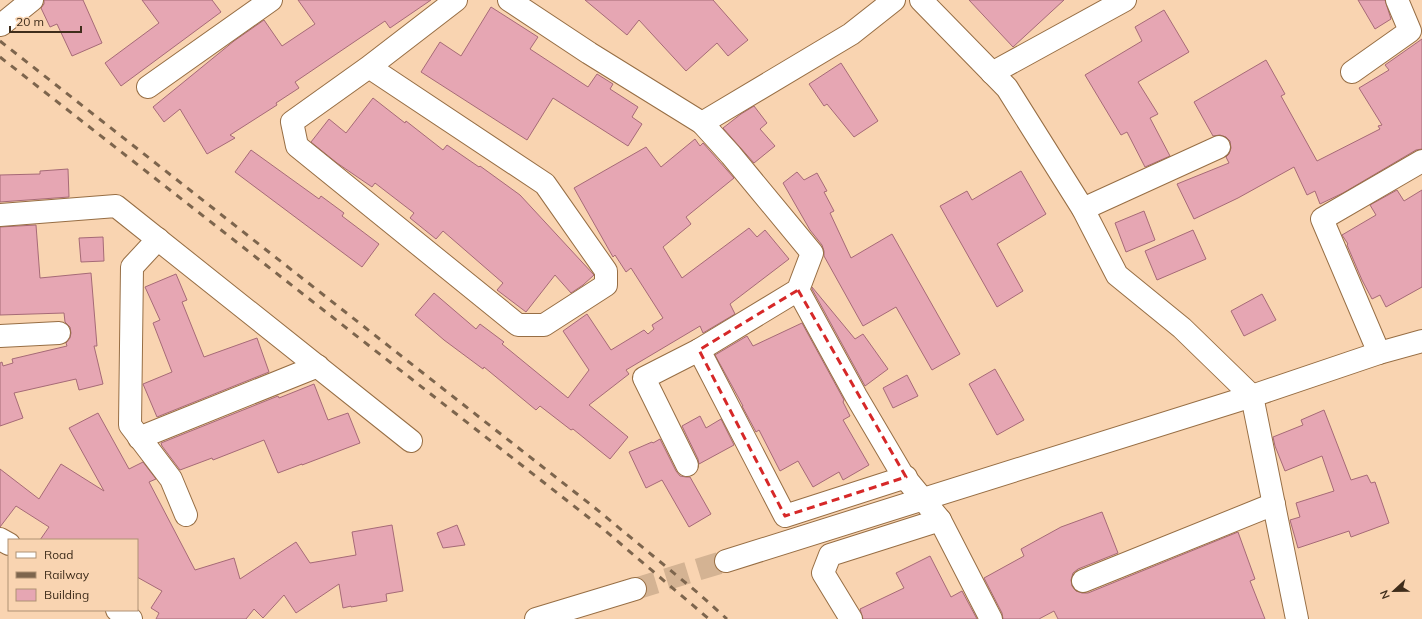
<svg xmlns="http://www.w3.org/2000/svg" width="1422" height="619" viewBox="0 0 1422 619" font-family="Mulish,sans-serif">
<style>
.building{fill:#e6a6b3;stroke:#a66a77}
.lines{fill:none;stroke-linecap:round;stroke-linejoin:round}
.tertiary-tunnel{stroke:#d4b393;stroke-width:22;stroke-dasharray:22 11;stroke-linecap:butt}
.minor-casing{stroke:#976e44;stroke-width:24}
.tertiary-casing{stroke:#976e44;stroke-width:24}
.minor{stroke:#fff;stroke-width:22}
.tertiary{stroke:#fff;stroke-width:22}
.rail{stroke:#7d654d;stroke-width:3;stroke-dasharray:7 7;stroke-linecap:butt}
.marked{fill:none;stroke:#d62828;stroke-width:3;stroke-dasharray:8 5;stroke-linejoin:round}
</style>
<rect width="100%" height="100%" fill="#f9d4b1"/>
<g class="building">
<path d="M 44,0 L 83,0 L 102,43 L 72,56 L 57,24 L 50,27 L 41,8 L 44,4 Z"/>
<path d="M 142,0 L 212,0 L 221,12 L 121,86 L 105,63 L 159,23 Z"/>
<path d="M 298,0 L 431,0 L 390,28 L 385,21 L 295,82 L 299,88 L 276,103 L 277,105 L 230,135 L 235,138 L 207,154 L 180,109 L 164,122 L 153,107 L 234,41 L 264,20 L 282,46 L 315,24 Z"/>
<path d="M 585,0 L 713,0 L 748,40 L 728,56 L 717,43 L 686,71 L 639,20 L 627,35 Z"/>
<path d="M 969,0 L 1064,0 L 1013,47 Z"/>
<path d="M 1358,0 L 1385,0 L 1391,19 L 1375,29 Z"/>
<path d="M 491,7 L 538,37 L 530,49 L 588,87 L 597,74 L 613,84 L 610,89 L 638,107 L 632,117 L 642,124 L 628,146 L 553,98 L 527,140 L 421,72 L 440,42 L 461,56 Z"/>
<path d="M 1164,10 L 1189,52 L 1138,82 L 1158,114 L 1150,118 L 1170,156 L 1145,167 L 1127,132 L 1121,135 L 1085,75 L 1142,41 L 1135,27 Z"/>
<path d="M 1422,39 L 1422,149 L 1416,150 L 1343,193 L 1320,204 L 1315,191 L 1307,195 L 1294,167 L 1238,198 L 1194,219 L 1177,184 L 1229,163 L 1226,157 L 1229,154 L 1231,148 L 1230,141 L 1226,137 L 1220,135 L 1213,136 L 1194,102 L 1266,60 L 1285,94 L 1281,96 L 1317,161 L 1380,129 L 1378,126 L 1382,125 L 1359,88 L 1389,70 L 1385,65 Z"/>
<path d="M 841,63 L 878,121 L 854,137 L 827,104 L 824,106 L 809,84 Z"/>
<path d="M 373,98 L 405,123 L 406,121 L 443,150 L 447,145 L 479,167 L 480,166 L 520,195 L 594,275 L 583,285 L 571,293 L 555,275 L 526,312 L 497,290 L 503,283 L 443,231 L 436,239 L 410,218 L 414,213 L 375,183 L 372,187 L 337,163 L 311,142 L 329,119 L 346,133 Z"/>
<path d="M 754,106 L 767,123 L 760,129 L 775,146 L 754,163 L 723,128 L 741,114 Z"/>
<path d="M 695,139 L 700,146 L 703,143 L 734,178 L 686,217 L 691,224 L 663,247 L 682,278 L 749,228 L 757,237 L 765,230 L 789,259 L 730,304 L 735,314 L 703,333 L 700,326 L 626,370 L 629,374 L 589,405 L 628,437 L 610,459 L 573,429 L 571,430 L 540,406 L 536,410 L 484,367 L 483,369 L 444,340 L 415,315 L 434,293 L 476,329 L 480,324 L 504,342 L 502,344 L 568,398 L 589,370 L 563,331 L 587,314 L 611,350 L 644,330 L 648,334 L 654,329 L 652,325 L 663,318 L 631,268 L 626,272 L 615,255 L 613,257 L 574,188 L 646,147 L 661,167 Z"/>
<path d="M 251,150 L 319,199 L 321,196 L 344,213 L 342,216 L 379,244 L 362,267 L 235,172 Z"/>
<path d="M 68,169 L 69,197 L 0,202 L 0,175 L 40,174 L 40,171 Z"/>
<path d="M 1021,171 L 1046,214 L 997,244 L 1023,291 L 997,307 L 940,206 L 967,191 L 972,200 Z"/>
<path d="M 797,172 L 804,180 L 817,173 L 827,191 L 824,192 L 834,211 L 830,213 L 851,258 L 892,234 L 960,354 L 932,370 L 896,307 L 863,326 L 824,256 L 824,251 L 822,245 L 810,230 L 783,183 Z"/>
<path d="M 1397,190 L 1404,201 L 1422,190 L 1422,287 L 1386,307 L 1380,295 L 1372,299 L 1362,280 L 1347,245 L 1348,244 L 1342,235 L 1376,215 L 1370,205 Z"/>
<path d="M 1144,211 L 1155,240 L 1126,252 L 1115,223 Z"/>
<path d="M 36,225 L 40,278 L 91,273 L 97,346 L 94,346 L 103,384 L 79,390 L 76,379 L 14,393 L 23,418 L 0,426 L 0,363 L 2,362 L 3,366 L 13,363 L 12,359 L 67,346 L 66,343 L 70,338 L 71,333 L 70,327 L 65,322 L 64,313 L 0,315 L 0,227 Z"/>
<path d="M 1193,230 L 1206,259 L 1157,280 L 1145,251 Z"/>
<path d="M 103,237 L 104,261 L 81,262 L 79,238 Z"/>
<path d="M 176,274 L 187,300 L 182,302 L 204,357 L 257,338 L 269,372 L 157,417 L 143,384 L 172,372 L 153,323 L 160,320 L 145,287 Z"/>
<path d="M 812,287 L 855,339 L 863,334 L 888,369 L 865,386 L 812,289 Z"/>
<path d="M 1262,294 L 1276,320 L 1244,336 L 1231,311 Z"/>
<path d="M 802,323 L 844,400 L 843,402 L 850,416 L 843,420 L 869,465 L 843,480 L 839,472 L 813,487 L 798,461 L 780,471 L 759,430 L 756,432 L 742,406 L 743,406 L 715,355 L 747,336 L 753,346 Z"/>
<path d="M 995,369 L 1024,420 L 997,435 L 969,384 Z"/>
<path d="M 907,375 L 918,396 L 893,408 L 883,388 Z"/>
<path d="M 314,384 L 328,420 L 348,413 L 360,443 L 302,465 L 302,464 L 278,473 L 264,440 L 213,460 L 212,458 L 180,470 L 162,446 L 161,443 L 278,396 L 279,398 Z"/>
<path d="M 1324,410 L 1351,480 L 1367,475 L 1371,483 L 1375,482 L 1389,523 L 1351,537 L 1349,531 L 1298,548 L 1290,520 L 1300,517 L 1296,503 L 1334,491 L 1322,456 L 1285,471 L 1275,446 L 1273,437 L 1303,425 L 1301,420 Z"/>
<path d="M 98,413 L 129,469 L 143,462 L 156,479 L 149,482 L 195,570 L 234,558 L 240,579 L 296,542 L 310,563 L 356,555 L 352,532 L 392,525 L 403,591 L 386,594 L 387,601 L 351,607 L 351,606 L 343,608 L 339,584 L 296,613 L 284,595 L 263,618 L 254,609 L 246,619 L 156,619 L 159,613 L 151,608 L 162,591 L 137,577 L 137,540 L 40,540 L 49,527 L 16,506 L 0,527 L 0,469 L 39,499 L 61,464 L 104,491 L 69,428 Z"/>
<path d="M 700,416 L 706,428 L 721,419 L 734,445 L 699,464 L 698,459 L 682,426 Z"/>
<path d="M 660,439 L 676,471 L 680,476 L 686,477 L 690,477 L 711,514 L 689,527 L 662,480 L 646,488 L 629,452 L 652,442 L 653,443 Z"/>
<path d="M 1102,512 L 1118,553 L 1078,569 L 1073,573 L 1071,580 L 1072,586 L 1076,591 L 1082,593 L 1088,593 L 1238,532 L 1255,579 L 1250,581 L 1265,619 L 1058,619 L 1054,611 L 1039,619 L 1003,619 L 1002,613 L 984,578 L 1024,556 L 1021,549 L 1061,527 Z"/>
<path d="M 457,525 L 465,545 L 443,548 L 437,533 Z"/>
<path d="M 930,556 L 951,597 L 962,591 L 977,619 L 863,619 L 860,609 L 904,588 L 896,573 Z"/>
</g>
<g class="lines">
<path class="tertiary-tunnel" d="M 635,589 L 726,561"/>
<g class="minor-casing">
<g id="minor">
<path d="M 509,0 L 589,53 L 702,123 L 731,155 L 812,253 L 798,290 L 699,350 L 785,516 L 906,477"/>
<path d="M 921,0 L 1007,88 L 1083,209 L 1117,275 L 1182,328 L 1252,396 L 1297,619"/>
<path d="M 1,25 L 32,0"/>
<path d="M 369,67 L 545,184 L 606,271 L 606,285 L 544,325 L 518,325 L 297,146 L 292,122 L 369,67 L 456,0"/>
<path d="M 1352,72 L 1410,31 L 1397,0"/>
<path d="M 992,73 L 1125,0"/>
<path d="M 148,87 L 271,0"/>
<path d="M 702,123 L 851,34 L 894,0"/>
<path d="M 1083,209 L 1219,147"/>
<path d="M 0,215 L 116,206 L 411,441"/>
<path d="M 158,239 L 132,267 L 130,425 L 171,479 L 186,515"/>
<path d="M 798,290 L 856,396 L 902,474 L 940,520 L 991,619"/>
<path d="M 0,336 L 59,333"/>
<path d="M 1379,353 L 1322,219 L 1422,161"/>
<path d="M 139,438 L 318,366"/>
<path d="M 687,465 L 644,378 L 699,350"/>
<path d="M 0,539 L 9,544"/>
<path d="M 1083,581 L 1274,504"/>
<path d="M 117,610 L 131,619"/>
<path d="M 851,619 L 823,573 L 830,555 L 940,520"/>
</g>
</g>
<g class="tertiary-casing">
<g id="tertiary">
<path d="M 726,561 L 1252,396 L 1379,353 L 1422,341"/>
<path d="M 536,619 L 635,589"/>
</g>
</g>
<use href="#minor" class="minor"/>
<use href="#tertiary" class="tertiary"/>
<g class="rail">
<path d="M 0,41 L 595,508 L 698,593 L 727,619"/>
<path d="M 0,57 L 602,528 L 709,619"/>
</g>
</g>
<path class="marked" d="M 798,290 L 906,477 L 785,516 L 699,350 Z"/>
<rect x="8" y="539" width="130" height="72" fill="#f9d4b1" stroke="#af9175"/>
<rect x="16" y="552" width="20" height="6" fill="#ffffff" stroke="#af9175"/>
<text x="44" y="559" font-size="12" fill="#3f2d1b">Road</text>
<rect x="16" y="572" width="20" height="6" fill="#7d654d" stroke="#af9175"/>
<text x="44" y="579" font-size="12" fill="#3f2d1b">Railway</text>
<rect x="16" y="589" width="20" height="12" fill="#e6a6b3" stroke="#af9175"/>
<text x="44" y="599" font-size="12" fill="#3f2d1b">Building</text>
<g transform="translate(1394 591) rotate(248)" stroke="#f9d4b1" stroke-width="3" paint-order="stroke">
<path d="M0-3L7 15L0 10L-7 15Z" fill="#3f2d1b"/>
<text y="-6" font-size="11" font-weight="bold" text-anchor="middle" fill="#3f2d1b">N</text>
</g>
<path d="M10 26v6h71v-6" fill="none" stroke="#3f2d1b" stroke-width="2"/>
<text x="16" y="26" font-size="12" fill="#3f2d1b" stroke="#f9d4b1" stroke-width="3" paint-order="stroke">20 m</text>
</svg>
